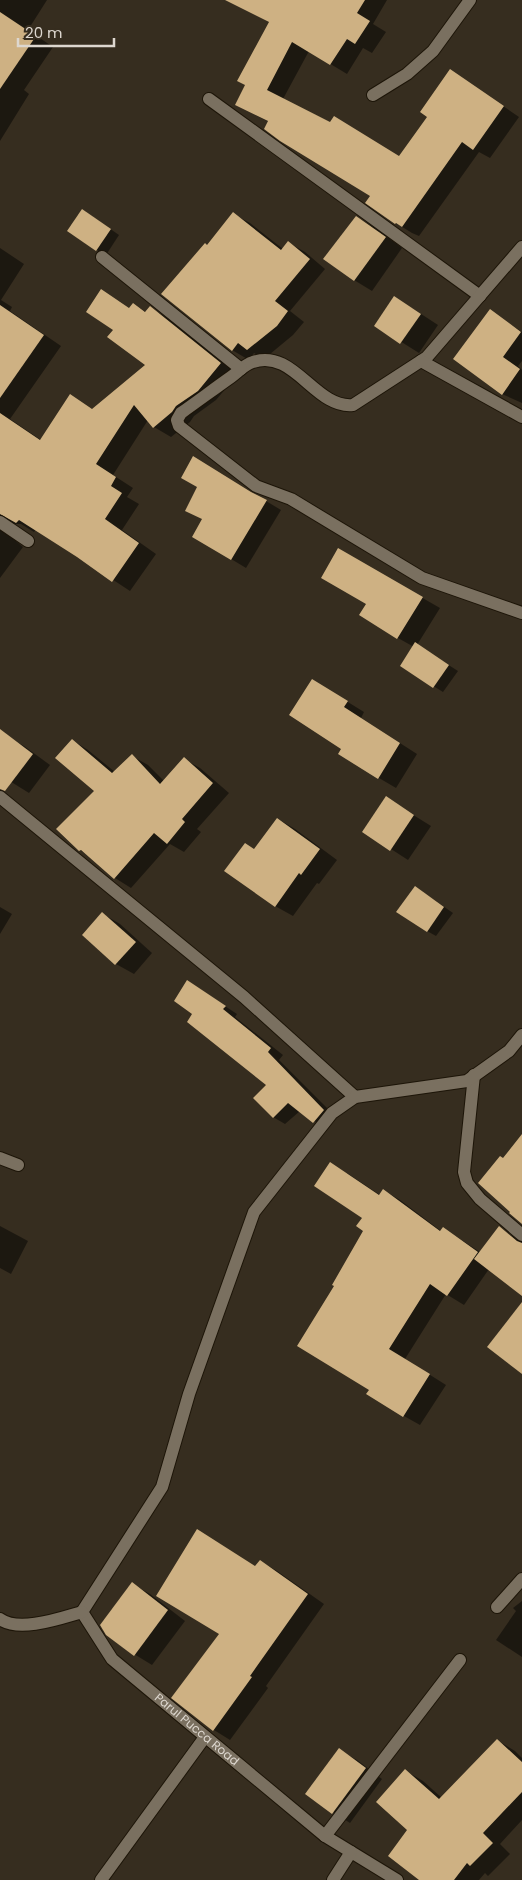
<svg xmlns="http://www.w3.org/2000/svg" width="522" height="1880" viewBox="0 0 522 1880" font-family="Poppins,sans-serif">
<style>
.shadow{fill:#0007}
.building{fill:#ceb183}
.lines{fill:none;stroke-linecap:round;stroke-linejoin:round}
.minor-casing{stroke:#1d1508;stroke-width:14}
.minor{stroke:#7a7060;stroke-width:12}
.labels{text-anchor:middle;stroke-width:5;stroke-linejoin:round;paint-order:stroke}
.street-label{font-size:12px;fill:#ddd7cf;stroke:#362d1f}
</style>
<rect width="100%" height="100%" fill="#362d1f"/>
<g class="shadow">
<path d="M 0,0 L 47,0 L 28,30 L 53,47 L 24,90 L 29,94 L 0,141 Z"/>
<path d="M 257,0 L 387,0 L 373,24 L 386,32 L 372,53 L 363,48 L 347,74 L 309,51 L 283,99 L 400,157 L 429,116 L 450,70 L 519,117 L 490,158 L 479,152 L 419,236 L 412,233 L 396,223 L 372,195 L 269,122 L 236,105 L 246,85 L 270,23 L 251,12 Z"/>
<path d="M 83,210 L 119,235 L 106,255 L 97,250 Z"/>
<path d="M 233,214 L 250,223 L 283,249 L 289,243 L 305,252 L 325,269 L 290,311 L 304,322 L 293,335 L 264,359 L 254,353 L 249,360 L 232,350 L 208,247 Z"/>
<path d="M 356,217 L 374,227 L 402,248 L 372,291 L 354,280 Z"/>
<path d="M 0,248 L 24,264 L 1,300 L 12,307 L 10,311 L 61,346 L 10,419 L 41,440 L 93,410 L 147,365 L 114,330 L 119,301 L 130,309 L 133,304 L 146,312 L 150,308 L 168,318 L 238,374 L 216,400 L 194,416 L 190,422 L 171,437 L 154,427 L 148,420 L 113,475 L 133,488 L 127,497 L 139,504 L 122,530 L 156,554 L 130,591 L 36,529 L 34,532 L 21,524 L 15,524 L 10,528 L 10,536 L 23,547 L 0,578 Z"/>
<path d="M 412,308 L 438,325 L 419,353 L 376,326 Z"/>
<path d="M 490,311 L 522,332 L 522,361 L 518,366 L 522,370 L 522,403 L 502,394 Z"/>
<path d="M 266,501 L 281,510 L 246,568 L 193,536 L 203,520 Z"/>
<path d="M 339,550 L 440,608 L 417,645 L 458,671 L 443,692 L 401,666 L 414,647 L 398,638 L 368,604 Z"/>
<path d="M 330,691 L 364,712 L 361,718 L 417,754 L 396,788 L 379,778 L 343,748 Z"/>
<path d="M 6,736 L 24,746 L 50,765 L 29,793 L 0,775 L 0,744 Z"/>
<path d="M 72,740 L 88,750 L 115,772 L 132,756 L 148,765 L 164,781 L 184,759 L 200,768 L 229,793 L 197,829 L 201,832 L 184,852 L 170,844 L 131,888 L 115,878 L 89,856 L 80,850 L 96,791 Z"/>
<path d="M 386,798 L 431,826 L 408,860 L 391,849 Z"/>
<path d="M 278,819 L 295,829 L 337,860 L 319,884 L 317,883 L 293,916 L 275,906 L 255,850 Z"/>
<path d="M 424,893 L 453,913 L 436,936 L 427,931 Z"/>
<path d="M 0,907 L 12,914 L 0,934 Z"/>
<path d="M 103,914 L 120,924 L 152,953 L 134,974 L 116,964 Z"/>
<path d="M 199,989 L 237,1014 L 235,1017 L 283,1055 L 279,1060 L 336,1117 L 326,1129 L 300,1111 L 285,1124 L 273,1117 L 268,1085 L 194,1013 Z"/>
<path d="M 347,1173 L 380,1195 L 383,1190 L 400,1200 L 441,1231 L 443,1228 L 480,1252 L 499,1228 L 522,1242 L 522,1295 L 489,1269 L 464,1305 L 446,1294 L 405,1359 L 446,1385 L 420,1425 L 404,1416 L 371,1389 L 336,1286 L 365,1231 L 363,1217 Z"/>
<path d="M 0,1226 L 28,1241 L 11,1274 L 0,1268 Z"/>
<path d="M 215,1541 L 256,1567 L 260,1561 L 277,1571 L 324,1604 L 266,1686 L 268,1688 L 230,1740 L 214,1730 L 221,1634 Z"/>
<path d="M 132,1584 L 150,1594 L 185,1621 L 152,1665 L 134,1654 Z"/>
<path d="M 522,1601 L 522,1657 L 496,1640 L 516,1611 L 513,1608 Z"/>
<path d="M 497,1740 L 515,1751 L 522,1758 L 522,1820 L 500,1844 L 510,1854 L 488,1876 L 485,1873 L 479,1880 L 421,1880 L 409,1830 L 406,1771 L 423,1781 L 442,1798 Z"/>
<path d="M 339,1750 L 357,1760 L 382,1779 L 350,1823 L 333,1812 Z"/>
</g>
<g class="building">
<path d="M 225,0 L 365,0 L 357,13 L 370,21 L 355,44 L 347,39 L 330,65 L 292,42 L 267,90 L 330,122 L 334,116 L 399,156 L 427,117 L 420,112 L 450,69 L 504,106 L 473,150 L 462,142 L 402,227 L 396,223 L 395,224 L 365,203 L 370,196 L 280,141 L 264,129 L 268,121 L 235,105 L 245,85 L 237,81 L 269,22 Z"/>
<path d="M 0,12 L 36,36 L 0,89 Z"/>
<path d="M 82,209 L 111,229 L 96,251 L 67,231 Z"/>
<path d="M 233,212 L 281,250 L 288,241 L 310,259 L 275,301 L 288,311 L 277,326 L 247,350 L 238,343 L 232,351 L 161,294 L 205,243 L 207,245 Z"/>
<path d="M 356,216 L 386,237 L 354,281 L 323,259 Z"/>
<path d="M 101,289 L 129,308 L 133,303 L 145,312 L 150,306 L 221,363 L 198,391 L 176,406 L 172,412 L 153,428 L 134,405 L 96,464 L 116,477 L 111,486 L 122,493 L 105,519 L 139,543 L 112,582 L 77,557 L 19,520 L 16,523 L 0,514 L 0,413 L 40,440 L 70,394 L 92,409 L 145,365 L 107,337 L 113,330 L 86,312 Z"/>
<path d="M 394,296 L 421,314 L 400,344 L 374,326 Z"/>
<path d="M 0,305 L 44,335 L 0,398 Z"/>
<path d="M 490,309 L 521,332 L 503,357 L 520,369 L 502,395 L 453,359 Z"/>
<path d="M 193,456 L 251,492 L 267,500 L 231,560 L 192,537 L 202,519 L 185,511 L 197,487 L 181,478 Z"/>
<path d="M 338,548 L 423,597 L 397,639 L 359,615 L 366,604 L 321,578 Z"/>
<path d="M 415,642 L 449,665 L 433,688 L 400,666 Z"/>
<path d="M 312,679 L 348,701 L 344,707 L 400,743 L 378,779 L 338,754 L 341,749 L 289,715 Z"/>
<path d="M 0,729 L 33,754 L 5,791 L 0,789 Z"/>
<path d="M 72,739 L 112,773 L 132,754 L 160,784 L 184,757 L 213,783 L 182,819 L 185,822 L 167,844 L 154,833 L 114,879 L 81,850 L 79,851 L 56,829 L 94,791 L 55,758 Z"/>
<path d="M 386,796 L 414,815 L 390,851 L 362,832 Z"/>
<path d="M 277,818 L 320,849 L 301,875 L 299,873 L 275,907 L 224,871 L 245,843 L 254,849 Z"/>
<path d="M 415,886 L 444,907 L 427,932 L 396,912 Z"/>
<path d="M 102,912 L 136,942 L 115,965 L 82,935 Z"/>
<path d="M 187,980 L 226,1006 L 223,1009 L 271,1048 L 268,1052 L 324,1110 L 313,1123 L 288,1103 L 273,1118 L 253,1098 L 266,1085 L 187,1022 L 192,1014 L 174,1001 Z"/>
<path d="M 522,1134 L 522,1224 L 509,1213 L 510,1212 L 478,1183 L 500,1156 L 503,1158 Z"/>
<path d="M 330,1162 L 379,1195 L 383,1189 L 440,1231 L 443,1227 L 478,1252 L 447,1296 L 430,1284 L 389,1349 L 430,1374 L 403,1417 L 366,1394 L 369,1390 L 297,1346 L 334,1286 L 332,1285 L 363,1231 L 356,1226 L 362,1218 L 314,1186 Z"/>
<path d="M 499,1226 L 517,1241 L 522,1243 L 522,1296 L 474,1259 Z"/>
<path d="M 522,1302 L 522,1374 L 487,1347 Z"/>
<path d="M 197,1529 L 255,1566 L 260,1560 L 308,1594 L 250,1676 L 252,1677 L 213,1731 L 171,1698 L 219,1634 L 156,1596 Z"/>
<path d="M 132,1582 L 168,1610 L 134,1656 L 106,1635 L 100,1625 Z"/>
<path d="M 497,1739 L 522,1762 L 522,1792 L 483,1833 L 493,1843 L 470,1866 L 467,1863 L 454,1880 L 419,1880 L 388,1856 L 407,1830 L 376,1802 L 405,1769 L 439,1799 Z"/>
<path d="M 339,1748 L 366,1768 L 332,1814 L 305,1794 Z"/>
</g>
<g class="lines">
<g class="minor-casing">
<g id="minor">
<path d="M 373,95 L 407,74 L 433,51 L 470,0"/>
<path d="M 209,99 L 480,296"/>
<path d="M 522,247 L 427,357 L 353,405 C 315,409 294,348 253,362 C 245,364 238,372 231,377 C 214,389 198,401 181,413 L 177,420 L 179,426 L 256,486 L 291,499 L 422,578 L 522,613"/>
<path d="M 102,257 L 241,369"/>
<path d="M 421,361 L 522,417"/>
<path d="M 0,522 L 28,541"/>
<path d="M 0,797 L 244,997 L 355,1097"/>
<path d="M 474,1075 L 464,1172 L 467,1183 L 480,1199 L 522,1235"/>
<path d="M 0,1158 L 18,1165"/>
<path d="M 497,1607 L 522,1579"/>
<path d="M 82,1612 L 162,1487 L 189,1394 L 254,1212 L 332,1113 L 355,1097 L 467,1081 L 509,1051 L 522,1035"/>
<path id="s1" d="M 82,1612 L 112,1659 L 325,1836 L 397,1880"/>
<path d="M 0,1619 C 19,1633 61,1618 82,1612"/>
<path d="M 325,1836 L 460,1660"/>
<path d="M 101,1880 L 205,1737"/>
<path d="M 333,1880 L 351,1852"/>
</g>
</g>
<use href="#minor" class="minor"/>
</g>
<g class="labels">
<g class="street-label">
<text dy="4" stroke="none"><textPath href="#s1" startOffset="166">Parul Pucca Road</textPath></text>
</g>
</g>
<path d="M18 38v8h96v-8" fill="none" stroke="#ddd7cf" stroke-width="2.5"/>
<text x="25" y="38" font-size="15" fill="#ddd7cf" stroke="#362d1f" stroke-width="4" paint-order="stroke">20 m</text>
</svg>
